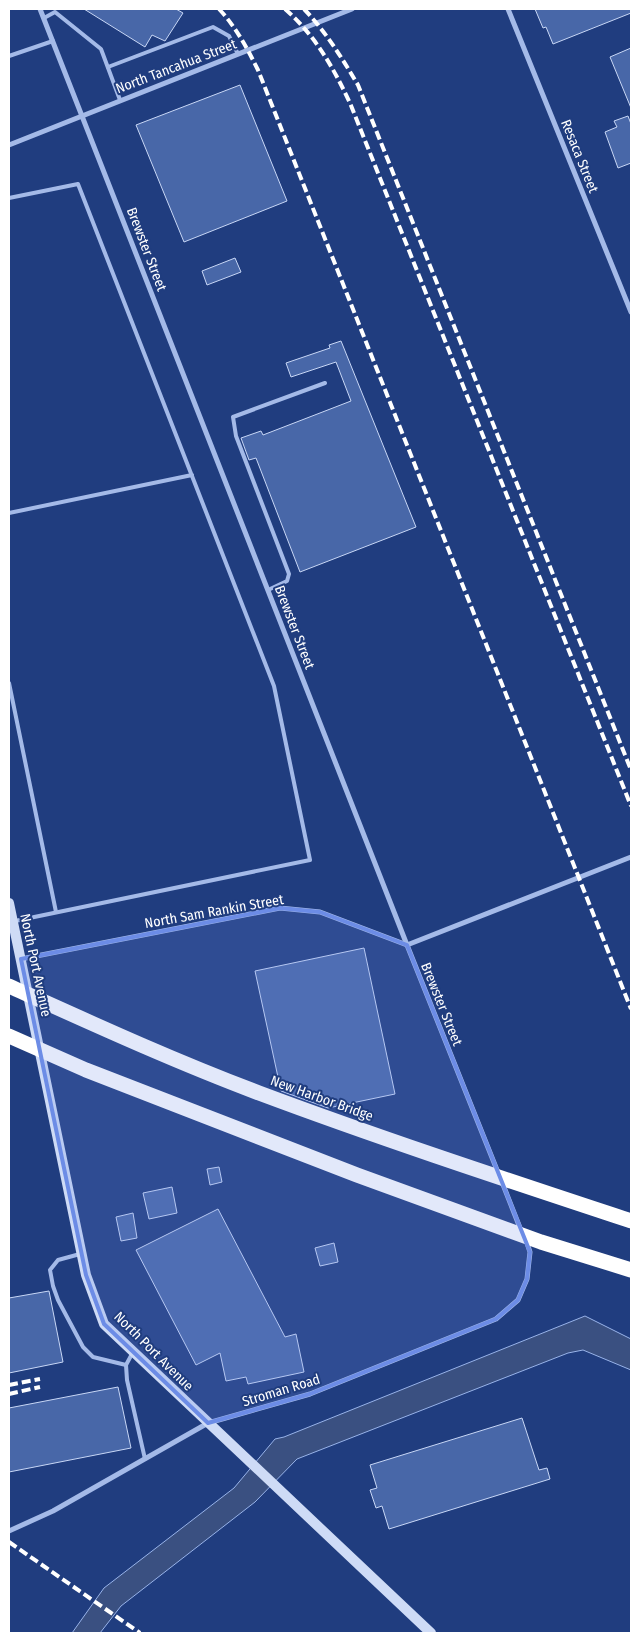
<svg xmlns="http://www.w3.org/2000/svg" width="640" height="1642" viewBox="0 0 640 1642" font-family="'Fira Sans Condensed',sans-serif">
<style>
.water{fill:#3a5081;stroke:#98b3e9}
.building{fill:#4867a8;stroke:#c8d7f6}
.lines{fill:none;stroke-linecap:round;stroke-linejoin:round}
.lane{stroke:#a4bae8;stroke-width:4}
.street{stroke:#a4bae8;stroke-width:5}
.secondary{stroke:#cedbf6;stroke-width:10}
.rail{stroke:#fff;stroke-width:4;stroke-dasharray:9 4;stroke-linecap:butt}
.highway-bridge{stroke:#fff;stroke-width:15}
.marked{fill:#6c8ce6;fill-opacity:0.2;stroke:#6c8ce6;stroke-width:4;stroke-linejoin:round}
.labels{text-anchor:middle;stroke-width:4;stroke-linejoin:round;paint-order:stroke}
.street-label{font-size:14px;fill:#fff;stroke:#203d7f}
</style>
<rect width="100%" height="100%" fill="#203d7f"/>
<path class="water" d="M 585,1316 L 631,1339 L 631,1370 L 583,1350 L 568,1353 L 297,1459 L 255,1502 L 121,1606 L 100,1633 L 72,1633 L 104,1588 L 234,1488 L 275,1439 L 284,1437 Z"/>
<g class="building">
<path d="M 84,9 L 176,9 L 183,13 L 165,41 L 152,35 L 145,47 Z"/>
<path d="M 535,9 L 631,9 L 631,13 L 553,44 L 546,27 L 543,28 Z"/>
<path d="M 631,48 L 631,108 L 610,57 Z"/>
<path d="M 240,85 L 287,201 L 184,242 L 136,125 Z"/>
<path d="M 628,116 L 631,124 L 631,163 L 618,168 L 605,132 L 617,127 L 614,121 Z"/>
<path d="M 235,258 L 241,272 L 207,285 L 202,271 Z"/>
<path d="M 341,341 L 416,527 L 300,572 L 256,458 L 249,460 L 241,438 L 261,431 L 263,435 L 351,401 L 336,362 L 291,377 L 286,363 L 330,348 L 329,345 Z"/>
<path d="M 364,948 L 395,1094 L 328,1108 L 281,1091 L 255,971 Z"/>
<path d="M 219,1167 L 222,1182 L 210,1185 L 207,1169 Z"/>
<path d="M 172,1187 L 177,1213 L 149,1219 L 143,1193 Z"/>
<path d="M 218,1209 L 285,1337 L 296,1334 L 304,1372 L 248,1384 L 246,1377 L 226,1381 L 220,1353 L 196,1365 L 136,1250 Z"/>
<path d="M 133,1213 L 137,1238 L 121,1241 L 116,1217 Z"/>
<path d="M 334,1243 L 338,1262 L 320,1266 L 315,1248 Z"/>
<path d="M 49,1291 L 63,1362 L 9,1373 L 9,1298 Z"/>
<path d="M 118,1387 L 131,1448 L 9,1472 L 9,1408 Z"/>
<path d="M 522,1418 L 539,1470 L 547,1468 L 550,1479 L 389,1529 L 382,1506 L 376,1508 L 370,1490 L 377,1488 L 370,1465 Z"/>
</g>
<g class="lines">
<g class="lane">
<path d="M 44,18 L 55,12 L 101,49 L 120,100"/>
<path d="M 9,56 L 53,41"/>
<path d="M 108,67 L 213,27 L 229,36 L 238,54"/>
<path d="M 9,198 L 78,184 L 274,686 L 310,860 L 15,921"/>
<path d="M 9,513 L 192,475"/>
<path d="M 268,590 L 287,581 L 289,574 L 236,436 L 233,417 L 325,383"/>
<path d="M 9,683 L 56,912"/>
<path d="M 80,1254 L 58,1260 L 50,1270 L 53,1286 L 58,1300 L 83,1347 L 93,1357 L 126,1365"/>
<path d="M 133,1352 L 126,1365 L 127,1380 L 145,1459"/>
</g>
<g class="street">
<path d="M 40,9 L 407,945 L 499,1175"/>
<path d="M 508,9 L 631,312"/>
<path d="M 9,145 L 352,9"/>
<path d="M 21,959 L 280,908 L 320,912 L 407,945 L 631,857"/>
<path d="M 502,1182 L 522,1233"/>
<path d="M 9,1531 L 53,1511 L 208,1423 L 310,1394 L 496,1319 L 518,1300 L 527,1279 L 530,1252 L 526,1240"/>
</g>
<path class="secondary" d="M 9,903 L 86,1275 L 104,1324 L 431,1633"/>
<g class="rail">
<path d="M 219,9 C 236,27 247,48 258,70 L 631,1009"/>
<path d="M 285,9 C 315,35 333,67 350,103 L 631,806"/>
<path d="M 304,9 C 326,32 342,58 358,85 L 631,770"/>
<path d="M 9,1385 L 40,1379"/>
<path d="M 9,1394 L 40,1387"/>
<path d="M 9,1542 L 140,1633"/>
<path d="M 631,1633 L 631,1632"/>
</g>
<g class="highway-bridge">
<path d="M 9,986 C 91,1023 174,1061 259,1093 C 382,1139 507,1180 631,1221"/>
<path d="M 9,1036 L 86,1070 L 357,1175 L 541,1242 L 631,1270"/>
</g>
</g>
<path class="marked" d="M 280,908 L 320,912 L 407,945 L 530,1252 L 527,1279 L 518,1300 L 496,1319 L 310,1394 L 208,1423 L 104,1324 L 86,1275 L 21,959 Z"/>
<g class="labels">
<g class="street-label">
<text transform="translate(176 66) rotate(-21)" y="5">North Tancahua Street</text>
<text transform="translate(580 156) rotate(68)" y="5">Resaca Street</text>
<text transform="translate(147 249) rotate(69)" y="5">Brewster Street</text>
<text transform="translate(295 627) rotate(69)" y="5">Brewster Street</text>
<text transform="translate(214 911) rotate(-10)" y="5">North Sam Rankin Street</text>
<text transform="translate(36 965) rotate(78)" y="5">North Port Avenue</text>
<text transform="translate(442 1004) rotate(68)" y="5">Brewster Street</text>
<text transform="translate(322 1098) rotate(20)" y="5">New Harbor Bridge</text>
<text transform="translate(154 1351) rotate(45)" y="5">North Port Avenue</text>
<text transform="translate(281 1390) rotate(-17)" y="5">Stroman Road</text>
</g>
</g>
<rect width="640" height="1642" fill="none" stroke="#ffffff" stroke-width="20"/>
</svg>
